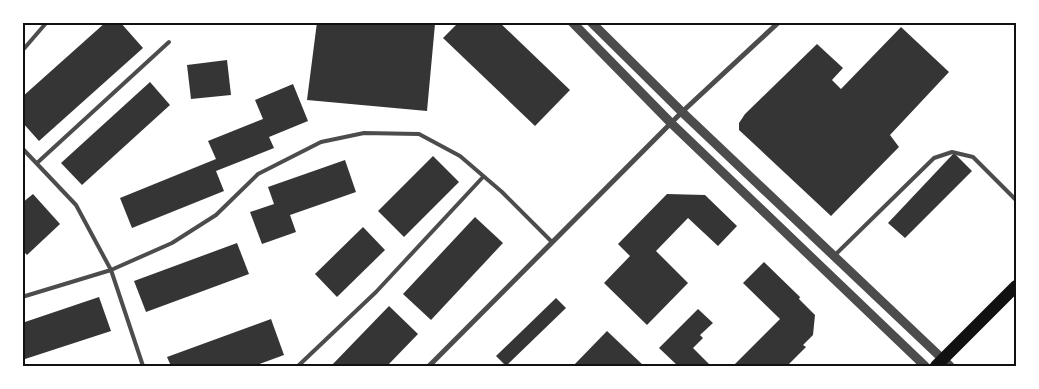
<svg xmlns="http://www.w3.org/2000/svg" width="1039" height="389" viewBox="0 0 1039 389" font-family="Quicksand,sans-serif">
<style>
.building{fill:#353535}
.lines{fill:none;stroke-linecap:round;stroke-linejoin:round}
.service{stroke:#4c4c4c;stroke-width:4}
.minor{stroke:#4c4c4c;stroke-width:5}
.tertiary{stroke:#4c4c4c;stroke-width:9}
.primary{stroke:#111;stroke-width:12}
.neatline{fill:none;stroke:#111;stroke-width:2}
</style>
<rect width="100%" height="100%" fill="#fff"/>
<g class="building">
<path d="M 106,22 L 120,22 L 143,48 L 39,141 L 22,122 L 22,97 Z"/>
<path d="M 317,22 L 437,22 L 435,24 L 427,111 L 307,100 Z"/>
<path d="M 459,22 L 499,22 L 570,90 L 535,126 L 443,38 Z"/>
<path d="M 901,27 L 949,72 L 890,135 L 899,147 L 831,216 L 739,130 L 739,123 L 745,114 L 817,44 L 843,68 L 832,80 L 841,89 Z"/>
<path d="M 227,60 L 231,95 L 191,99 L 187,65 Z"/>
<path d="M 150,82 L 170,105 L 82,185 L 61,163 Z"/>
<path d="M 293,84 L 308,121 L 269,137 L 274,148 L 216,171 L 224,191 L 132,228 L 120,198 L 216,159 L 208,141 L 263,119 L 255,100 Z"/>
<path d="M 954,153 L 972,171 L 905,238 L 888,223 Z"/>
<path d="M 433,156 L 459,182 L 404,237 L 378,211 Z"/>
<path d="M 345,160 L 356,192 L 290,215 L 296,232 L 262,244 L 250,212 L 274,204 L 268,187 Z"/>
<path d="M 33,194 L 60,224 L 27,255 L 22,250 L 22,203 Z"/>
<path d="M 667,194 L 705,195 L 737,226 L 718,246 L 688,218 L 656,251 L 688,283 L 647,325 L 604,283 L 630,256 L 618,244 Z"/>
<path d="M 475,217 L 503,243 L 431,320 L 403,294 Z"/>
<path d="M 363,227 L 385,250 L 337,297 L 315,274 Z"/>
<path d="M 237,243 L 249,274 L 146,312 L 134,281 Z"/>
<path d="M 764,262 L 800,297 L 799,299 L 815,315 L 813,335 L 803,345 L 806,347 L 787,366 L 733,366 L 780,319 L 743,283 Z"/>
<path d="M 99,297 L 111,331 L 22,360 L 22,323 Z"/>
<path d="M 556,298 L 566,308 L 506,366 L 496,356 Z"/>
<path d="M 389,306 L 418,334 L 387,366 L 331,366 Z"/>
<path d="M 698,309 L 713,323 L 700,335 L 703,338 L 693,348 L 711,366 L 678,366 L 659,348 Z"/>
<path d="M 271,319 L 284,355 L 254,366 L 171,366 L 167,357 Z"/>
<path d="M 607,331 L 644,366 L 573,366 Z"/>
</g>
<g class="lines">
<g class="service">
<path d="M 22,51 L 47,22"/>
<path d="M 22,148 L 76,205 L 111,270 L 143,366"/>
<path d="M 37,163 L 169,42"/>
<path d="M 835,255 L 934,158 L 952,152 L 973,157 L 1016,200"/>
<path d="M 22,297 L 111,270 L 172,243 L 216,215 L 258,174 L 321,142 L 364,133 L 419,134 L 460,156 L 502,192 L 552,242"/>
<path d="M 298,366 L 376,292 L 483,177"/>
</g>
<path class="minor" d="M 429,366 L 682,112 L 779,22"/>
<g class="tertiary">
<path d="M 572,22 L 671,123 L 925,366"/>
<path d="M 591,22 L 682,112 L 950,366"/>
</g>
<path class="primary" d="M 936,366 L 1016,286"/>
</g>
<rect width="1039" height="389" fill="none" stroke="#ffffff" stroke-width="48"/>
<rect x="24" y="24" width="991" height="341" class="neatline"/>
</svg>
